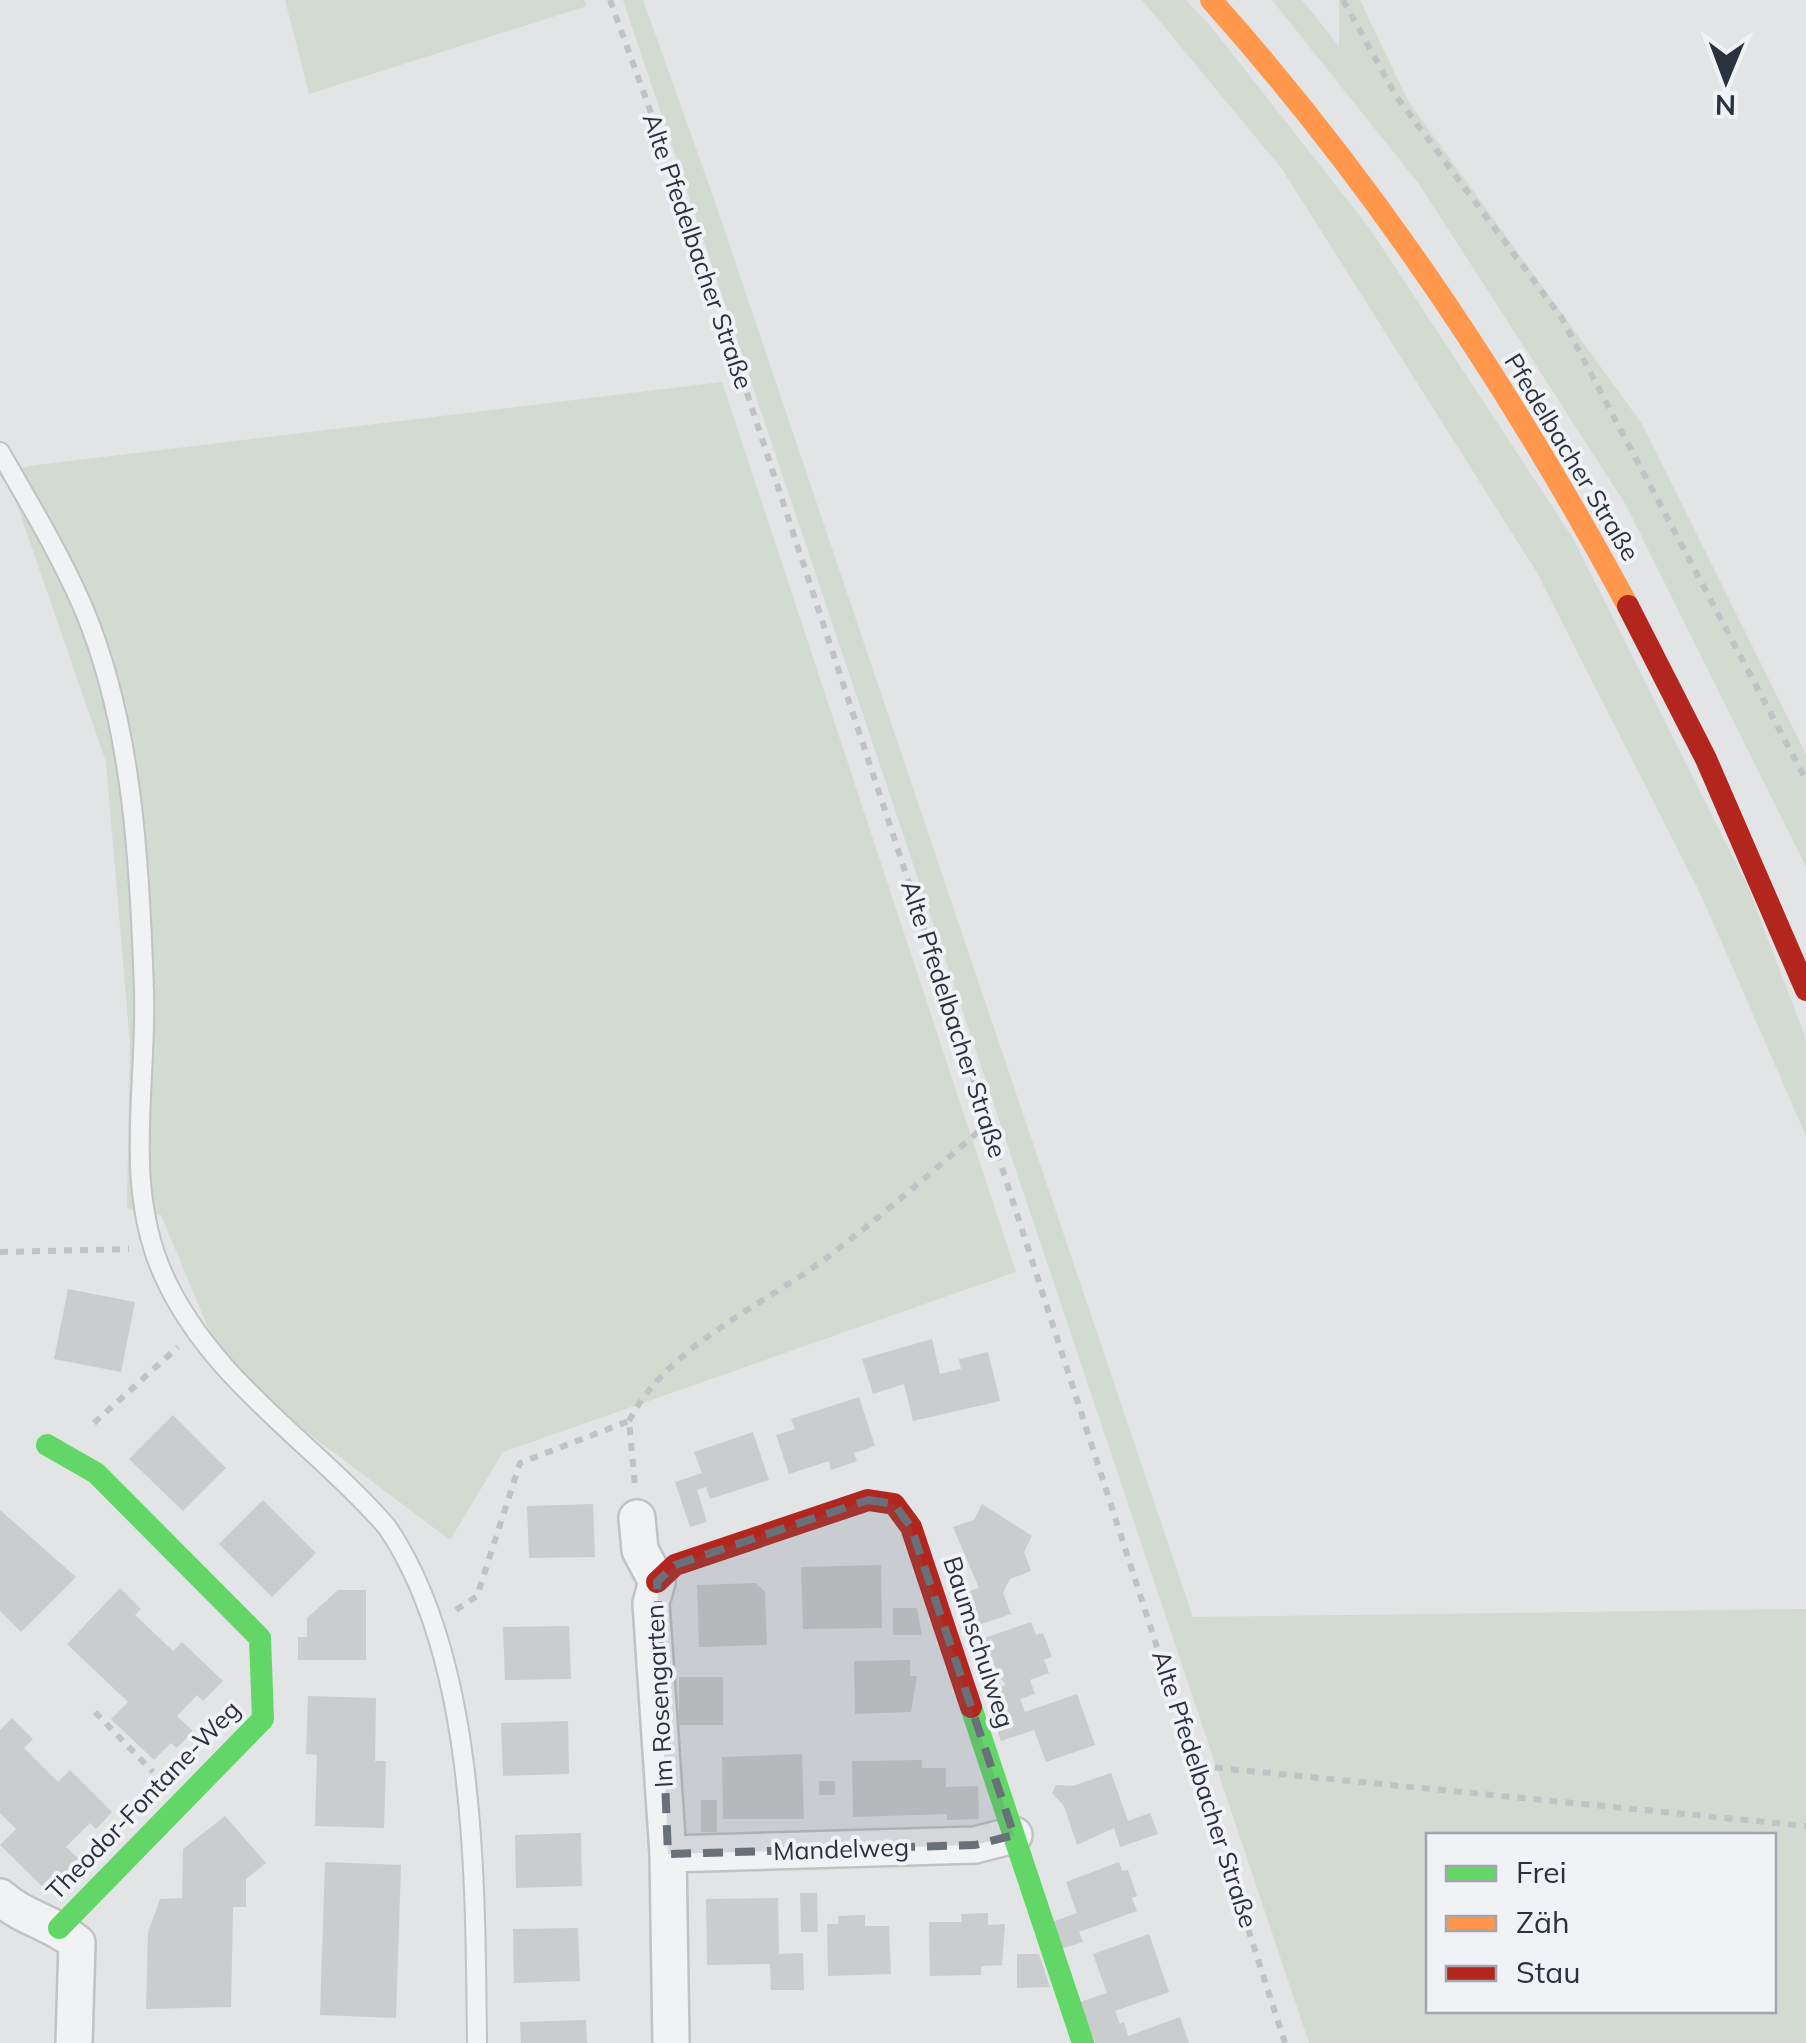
<svg xmlns="http://www.w3.org/2000/svg" width="1806" height="2043" viewBox="0 0 1806 2043" font-family="Mulish,sans-serif">
<style>
.green{fill:#d3dad2;fill-rule:evenodd}
.building{fill:#caccce}
.lines{fill:none;stroke-linecap:round;stroke-linejoin:round}
.lane-casing{stroke:#c0c2c4;stroke-width:22}
.street-casing{stroke:#c0c2c4;stroke-width:40}
.path{stroke:#c0c2c5;stroke-width:6;stroke-dasharray:8 8;stroke-linecap:butt}
.lane{stroke:#f1f2f4;stroke-width:18}
.street{stroke:#f1f2f4;stroke-width:35}
.fast{stroke:#63d668;stroke-width:22}
.slow{stroke:#ff974d;stroke-width:22}
.jam{stroke:#b3261e;stroke-width:22}
.marked{fill:#6a7079;fill-opacity:0.2;stroke:#6a7079;stroke-width:8;stroke-dasharray:20 12;stroke-linejoin:round}
.labels{text-anchor:middle;stroke-width:8;stroke-linejoin:round;paint-order:stroke}
.street-label{font-size:25px;fill:#2a323e;stroke:#f0f2f6}
</style>
<rect width="100%" height="100%" fill="#e2e4e6"/>
<g class="green">
<path d="M 285,0 L 584,0 L 587,6 L 309,94 Z"/>
<path d="M 623,0 L 643,0 L 714,199 L 1193,1617 L 1806,1609 L 1806,2043 L 1309,2043 ZM 1428,1836 L 1774,1836 L 1774,2010 L 1428,2010 Z"/>
<path d="M 1142,0 L 1186,0 L 1212,28 L 1370,229 L 1573,538 L 1748,887 L 1806,1039 L 1806,1136 L 1701,895 L 1536,571 L 1282,169 Z"/>
<path d="M 1272,0 L 1302,0 L 1339,46 L 1339,0 L 1360,0 L 1408,101 L 1642,424 L 1806,754 L 1806,867 L 1626,505 L 1419,184 Z"/>
<path d="M 722,382 L 1016,1272 L 503,1452 L 450,1540 L 292,1421 L 214,1342 L 161,1215 L 127,1208 L 130,1043 L 106,762 L 6,473 L 29,466 Z"/>
</g>
<g class="building">
<path d="M 68,1289 L 135,1302 L 121,1372 L 54,1359 Z"/>
<path d="M 932,1339 L 940,1374 L 961,1369 L 959,1359 L 988,1352 L 1000,1401 L 913,1421 L 904,1384 L 873,1394 L 862,1359 Z"/>
<path d="M 859,1397 L 875,1446 L 854,1453 L 857,1461 L 831,1470 L 829,1461 L 789,1474 L 776,1435 L 795,1429 L 791,1419 Z"/>
<path d="M 173,1415 L 226,1468 L 183,1511 L 129,1459 Z"/>
<path d="M 753,1432 L 769,1480 L 710,1499 L 706,1487 L 697,1490 L 707,1522 L 690,1527 L 675,1482 L 702,1473 L 694,1452 Z"/>
<path d="M 263,1500 L 316,1553 L 272,1597 L 219,1544 Z"/>
<path d="M 593,1504 L 595,1557 L 529,1558 L 527,1506 Z"/>
<path d="M 982,1504 L 1032,1536 L 1024,1552 L 1031,1571 L 1010,1579 L 1003,1593 L 1011,1614 L 975,1626 L 964,1593 L 979,1588 L 953,1527 L 974,1520 Z"/>
<path d="M 0,1510 L 76,1577 L 21,1632 L 0,1611 Z"/>
<path d="M 881,1565 L 882,1628 L 803,1629 L 801,1567 Z"/>
<path d="M 756,1583 L 765,1592 L 767,1645 L 699,1647 L 697,1585 Z"/>
<path d="M 120,1588 L 141,1609 L 135,1615 L 173,1651 L 182,1642 L 223,1681 L 203,1701 L 197,1695 L 177,1716 L 193,1731 L 177,1748 L 171,1743 L 154,1760 L 111,1719 L 128,1702 L 67,1644 Z"/>
<path d="M 338,1590 L 366,1590 L 366,1660 L 298,1660 L 298,1637 L 307,1637 L 307,1618 Z"/>
<path d="M 893,1608 L 917,1608 L 922,1635 L 893,1635 Z"/>
<path d="M 1031,1622 L 1036,1635 L 1043,1633 L 1052,1657 L 1044,1660 L 1049,1673 L 1030,1680 L 1035,1694 L 1020,1699 L 1025,1712 L 1077,1694 L 1095,1745 L 1046,1762 L 1034,1730 L 1001,1741 L 990,1709 L 1003,1705 L 997,1688 L 1006,1685 L 997,1673 L 984,1638 Z"/>
<path d="M 569,1626 L 571,1679 L 505,1680 L 503,1627 Z"/>
<path d="M 910,1660 L 910,1676 L 917,1676 L 911,1712 L 855,1714 L 854,1661 Z"/>
<rect x="679" y="1677" width="44" height="48"/>
<path d="M 308,1696 L 376,1698 L 375,1761 L 386,1761 L 384,1828 L 315,1826 L 317,1755 L 306,1754 Z"/>
<path d="M 12,1718 L 33,1739 L 24,1748 L 58,1782 L 70,1770 L 112,1812 L 96,1829 L 90,1823 L 66,1847 L 80,1860 L 48,1892 L 0,1845 L 16,1829 L 0,1813 L 0,1730 Z"/>
<path d="M 568,1721 L 569,1774 L 503,1776 L 501,1723 Z"/>
<path d="M 802,1754 L 804,1819 L 723,1819 L 722,1757 Z"/>
<path d="M 922,1760 L 922,1768 L 946,1768 L 946,1787 L 978,1786 L 979,1819 L 947,1820 L 947,1814 L 853,1817 L 852,1761 Z"/>
<path d="M 1111,1773 L 1128,1821 L 1150,1813 L 1158,1834 L 1120,1847 L 1114,1828 L 1077,1845 L 1064,1806 L 1052,1793 L 1056,1785 L 1073,1786 Z"/>
<rect x="819" y="1781" width="16" height="14"/>
<rect x="701" y="1800" width="16" height="32"/>
<path d="M 225,1816 L 266,1863 L 246,1879 L 246,1907 L 233,1907 L 231,2007 L 146,2009 L 148,1932 L 160,1899 L 182,1898 L 183,1849 Z"/>
<path d="M 581,1833 L 582,1886 L 516,1888 L 515,1835 Z"/>
<path d="M 325,1862 L 401,1865 L 396,2018 L 320,2015 Z"/>
<path d="M 1119,1862 L 1122,1871 L 1128,1870 L 1137,1896 L 1132,1898 L 1137,1911 L 1079,1932 L 1083,1942 L 1061,1949 L 1052,1922 L 1077,1913 L 1066,1882 Z"/>
<path d="M 800,1893 L 817,1893 L 818,1932 L 801,1932 Z"/>
<path d="M 778,1898 L 779,1954 L 803,1953 L 804,1990 L 771,1990 L 770,1964 L 707,1965 L 706,1899 Z"/>
<path d="M 988,1913 L 988,1925 L 1005,1924 L 1002,1965 L 981,1966 L 981,1975 L 930,1976 L 929,1922 L 962,1922 L 961,1914 Z"/>
<path d="M 865,1915 L 865,1926 L 889,1926 L 891,1974 L 828,1976 L 827,1924 L 838,1924 L 838,1916 Z"/>
<path d="M 578,1928 L 580,1981 L 514,1983 L 513,1929 Z"/>
<path d="M 1149,1934 L 1169,1992 L 1115,2011 L 1120,2024 L 1124,2022 L 1128,2036 L 1180,2017 L 1189,2043 L 1095,2043 L 1080,2002 L 1107,1993 L 1093,1954 Z"/>
<path d="M 1017,1954 L 1039,1954 L 1050,1987 L 1017,1988 Z"/>
<path d="M 586,2020 L 587,2043 L 521,2043 L 520,2022 Z"/>
</g>
<g class="lines">
<g class="lane-casing">
<path id="lane" d="M 0,452 C 29,503 62,557 85,612 C 133,728 140,867 144,991 C 147,1087 123,1184 163,1274 C 210,1380 313,1442 387,1527 C 478,1661 475,1885 477,2043"/>
</g>
<g class="street-casing">
<g id="street">
<path d="M 637,1518 L 640,1550 L 657,1582 L 651,1603 L 668,1854 L 671,2043"/>
<path d="M 668,1854 L 975,1845 L 1014,1835"/>
<path d="M 0,1897 C 24,1919 53,1922 77,1943 L 74,2043"/>
</g>
</g>
<g class="path">
<path d="M 610,0 L 685,206 L 951,1010 L 1285,2043"/>
<path d="M 1343,0 L 1396,96 L 1561,317 L 1806,780"/>
<path d="M 0,1252 L 129,1249"/>
<path d="M 629,1421 C 668,1345 763,1306 829,1256 C 884,1214 936,1169 988,1123"/>
<path d="M 94,1423 L 178,1347"/>
<path d="M 456,1610 L 477,1596 L 520,1463 L 629,1421 L 635,1486"/>
<path d="M 95,1712 L 153,1772"/>
<path d="M 1199,1766 L 1806,1826"/>
</g>
<use href="#lane" class="lane"/>
<use href="#street" class="street"/>
<g class="fast">
<path d="M 47,1445 L 96,1473 L 260,1638 L 263,1719 L 59,1928"/>
<path d="M 971,1707 L 1083,2043"/>
</g>
<path class="slow" d="M 1211,0 C 1375,183 1512,391 1628,606"/>
<g class="jam">
<path d="M 1628,606 L 1706,759 L 1806,990"/>
<path d="M 657,1582 L 675,1565 L 868,1500 L 894,1504 L 911,1527 L 971,1707"/>
</g>
</g>
<path class="marked" d="M 868,1500 L 894,1504 L 911,1527 L 1014,1835 L 975,1845 L 668,1854 L 657,1582 L 675,1565 Z"/>
<g class="labels">
<g class="street-label">
<text transform="translate(698 251) rotate(71)" y="9">Alte Pfedelbacher Straße</text>
<text transform="translate(1572 457) rotate(59)" y="9">Pfedelbacher Straße</text>
<text transform="translate(954 1019) rotate(72)" y="9">Alte Pfedelbacher Straße</text>
<text transform="translate(979 1642) rotate(72)" y="9">Baumschulweg</text>
<text transform="translate(659 1696) rotate(-93)" y="9">Im Rosengarten</text>
<text transform="translate(1205 1789) rotate(72)" y="9">Alte Pfedelbacher Straße</text>
<text transform="translate(143 1800) rotate(-46)" y="9">Theodor-Fontane-Weg</text>
<text transform="translate(841 1849) rotate(-2)" y="9">Mandelweg</text>
</g>
</g>
<rect x="1426" y="1833" width="350" height="180" fill="#f0f2f6" stroke="#a1a5ac" stroke-width="2.5"/>
<rect x="1446" y="1866" width="50" height="15" fill="#63d668" stroke="#a1a5ac" stroke-width="2.5"/>
<text x="1516" y="1883" font-size="30" fill="#2a323e">Frei</text>
<rect x="1446" y="1916" width="50" height="15" fill="#ff974d" stroke="#a1a5ac" stroke-width="2.5"/>
<text x="1516" y="1933" font-size="30" fill="#2a323e">Zäh</text>
<rect x="1446" y="1966" width="50" height="15" fill="#b3261e" stroke="#a1a5ac" stroke-width="2.5"/>
<text x="1516" y="1983" font-size="30" fill="#2a323e">Stau</text>
<g transform="translate(1726 80) rotate(181)" stroke="#f0f2f6" stroke-width="8" paint-order="stroke">
<path d="M0-8L18 38L0 25L-18 38Z" fill="#2a323e"/>
<text y="-15" font-size="28" font-weight="bold" text-anchor="middle" fill="#2a323e">N</text>
</g>
</svg>
